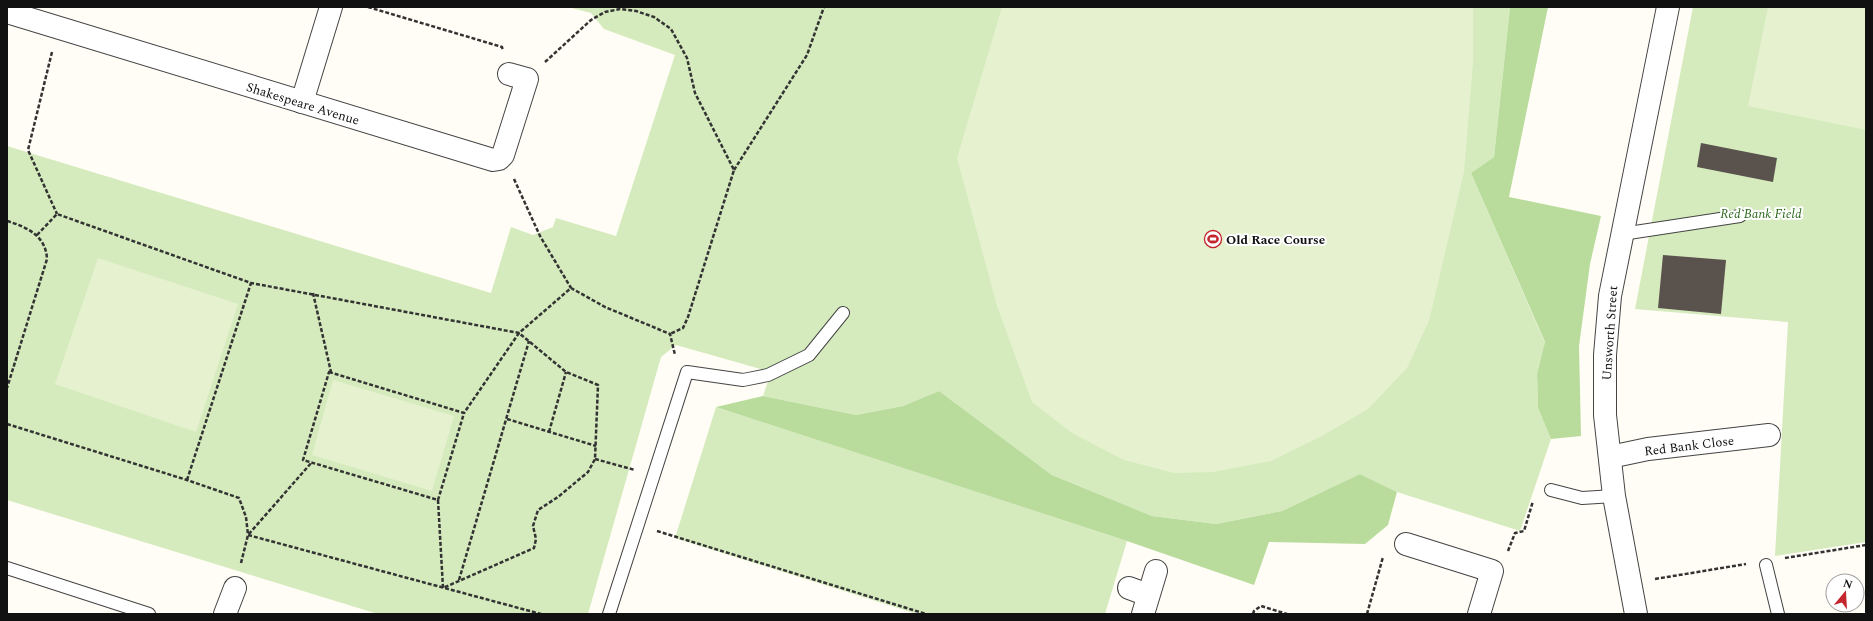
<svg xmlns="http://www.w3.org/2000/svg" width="1873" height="621" viewBox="0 0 1873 621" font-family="Spectral,serif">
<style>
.green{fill:#d5ebbd}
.forest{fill:#b9dc9c}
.pitch{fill:#e6f2cf}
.building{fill:#5a524d}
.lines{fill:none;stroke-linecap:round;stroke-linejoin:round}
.lane-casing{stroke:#444;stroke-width:14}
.street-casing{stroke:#444;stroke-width:24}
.path{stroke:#333;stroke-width:2.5;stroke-dasharray:4 2;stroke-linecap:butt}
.lane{stroke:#fff;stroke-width:12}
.street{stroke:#fff;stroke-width:22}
.labels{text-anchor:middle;stroke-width:4;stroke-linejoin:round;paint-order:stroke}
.street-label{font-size:13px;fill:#111;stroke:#fff}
.park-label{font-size:13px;font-style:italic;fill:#2f6b1f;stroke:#fff}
.poi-label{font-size:13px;font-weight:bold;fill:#111;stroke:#fff;text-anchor:start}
</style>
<rect width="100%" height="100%" fill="#fffdf5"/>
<g class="green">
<path d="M 568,7 L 1510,7 L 1494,157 L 1471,173 L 1545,343 L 1537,374 L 1538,408 L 1551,439 L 1520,531 L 1397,492 L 1360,474 L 1282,511 L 1216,524 L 1152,516 L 1052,475 L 939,391 L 903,406 L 856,415 L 763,396 L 771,372 L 676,345 L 661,357 L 588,614 L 378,614 L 7,500 L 7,146 L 491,293 L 511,227 L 533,235 L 553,227 L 556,218 L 616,236 L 675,55 L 604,29 L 591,13 Z"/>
<path d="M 1693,7 L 1866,7 L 1866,542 L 1775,556 L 1788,322 L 1635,309 Z"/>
<path d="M 716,407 L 1127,541 L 1105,614 L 917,614 L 675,538 Z"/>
</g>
<g class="forest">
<path d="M 1510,7 L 1548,7 L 1509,197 L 1601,216 L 1590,264 L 1579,346 L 1581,436 L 1551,439 L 1538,408 L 1537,374 L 1545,342 L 1471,173 L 1494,157 Z"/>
<path d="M 939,391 L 1052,475 L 1152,516 L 1216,524 L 1282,511 L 1360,474 L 1397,492 L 1388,525 L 1365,544 L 1269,542 L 1254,585 L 1127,541 L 716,407 L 763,396 L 856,415 L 903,406 Z"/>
</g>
<g class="pitch">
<path d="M 1002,7 L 1473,7 L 1473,63 L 1464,172 L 1429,321 L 1407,368 L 1368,409 L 1322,436 L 1271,461 L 1213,472 L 1174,473 L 1124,460 L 1072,433 L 1032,402 L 997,306 L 957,158 Z"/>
<path d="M 1768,7 L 1866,7 L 1866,130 L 1748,106 Z"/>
<path d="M 98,258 L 238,304 L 196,432 L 55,384 Z"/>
<path d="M 333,380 L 454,416 L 432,491 L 312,455 Z"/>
</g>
<g class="building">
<path d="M 1701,143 L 1777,158 L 1773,182 L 1697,167 Z"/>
<path d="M 1663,255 L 1726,260 L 1721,314 L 1658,308 Z"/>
</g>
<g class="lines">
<g class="lane-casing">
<g id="lane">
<path d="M 1622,234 L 1740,216"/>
<path d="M 1551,490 L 1582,498 L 1614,496"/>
<path d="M 1766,565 L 1778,614"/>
<path d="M 7,568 L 149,614"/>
<path d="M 609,614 L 687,372 L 743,380 L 768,375 L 809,355 L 843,313"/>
</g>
</g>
<g class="street-casing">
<g id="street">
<path d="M 7,12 L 493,160 L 499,159 L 503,155 L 527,79 L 509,74"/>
<path d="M 302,102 L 331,7"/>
<path d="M 1610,457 L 1648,449 L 1769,435"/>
<path d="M 1406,544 L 1492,571 L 1479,614"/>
<path d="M 1129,588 L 1148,595"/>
<path d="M 225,614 L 235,588"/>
<path d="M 1143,614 L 1156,571"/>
<path d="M 1636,614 L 1614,496 L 1605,415 L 1605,355 L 1610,296 L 1668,7"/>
</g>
</g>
<g class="path">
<path d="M 368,7 L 502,47 L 503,51"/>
<path d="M 52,52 L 28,150 L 57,214"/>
<path d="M 545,62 L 591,20 L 605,12 L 620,9 L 636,11 L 654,17 L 671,29 L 687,58 L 695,93 L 734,170 L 688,317 L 683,328 L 670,334"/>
<path d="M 734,170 L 807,55 L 824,7"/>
<path d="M 514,179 L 540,236 L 571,288"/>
<path d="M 7,221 C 27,227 46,236 47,259 L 7,388"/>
<path d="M 37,235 L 57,214 L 251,283 L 519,333 L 571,288 L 605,307 L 670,334 L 675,355"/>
<path d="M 313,293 L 331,372"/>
<path d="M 329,372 L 464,413 L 438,500 L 303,460 Z"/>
<path d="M 507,419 L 596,446"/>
<path d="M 7,424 L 187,480 L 239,498 L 246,517 L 248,535 L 541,614"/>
<path d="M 549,432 L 566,372"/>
<path d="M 595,459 L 635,470"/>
<path d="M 187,480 L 251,283"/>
<path d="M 438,500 L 443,588 L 534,548 L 536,539 L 533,526 L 538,510 L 558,497 L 588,472 L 595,459 L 598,385 L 566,372 L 519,333 L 464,413"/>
<path d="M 657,531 L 926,614"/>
<path d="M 1508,551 L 1515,533 L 1524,531 L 1533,501"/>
<path d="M 1785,558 L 1866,545"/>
<path d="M 241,563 L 248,535 L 312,462"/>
<path d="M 1655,579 L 1746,564"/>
<path d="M 459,580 L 529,341"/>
<path d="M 1253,614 L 1254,611 L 1261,606 L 1287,614"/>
<path d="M 1367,614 L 1383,557"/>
</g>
<use href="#lane" class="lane"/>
<use href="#street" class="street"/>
</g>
<defs>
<g id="stadium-ring" transform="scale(0.9)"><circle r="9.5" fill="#fff" stroke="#c4262e" stroke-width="1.5"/><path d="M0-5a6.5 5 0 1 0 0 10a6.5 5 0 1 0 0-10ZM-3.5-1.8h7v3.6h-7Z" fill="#c4262e"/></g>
</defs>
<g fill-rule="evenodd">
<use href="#stadium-ring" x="1213" y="239"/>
</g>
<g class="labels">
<g class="street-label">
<text transform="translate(303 103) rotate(17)" y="5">Shakespeare Avenue</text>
<text transform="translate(1609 333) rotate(-86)" y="5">Unsworth Street</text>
<text transform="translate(1689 445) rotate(-7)" y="5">Red Bank Close</text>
</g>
<g class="park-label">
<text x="1761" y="218">Red Bank Field</text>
</g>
<g class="poi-label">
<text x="1226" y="244">Old Race Course</text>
</g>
</g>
<rect width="1873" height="621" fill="none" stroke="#111111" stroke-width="16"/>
<g transform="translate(1845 593) rotate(18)"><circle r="19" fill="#ffffff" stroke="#a0a0a0"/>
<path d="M0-3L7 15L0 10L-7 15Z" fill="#c4262e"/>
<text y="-6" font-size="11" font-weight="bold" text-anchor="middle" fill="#111111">N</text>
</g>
</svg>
